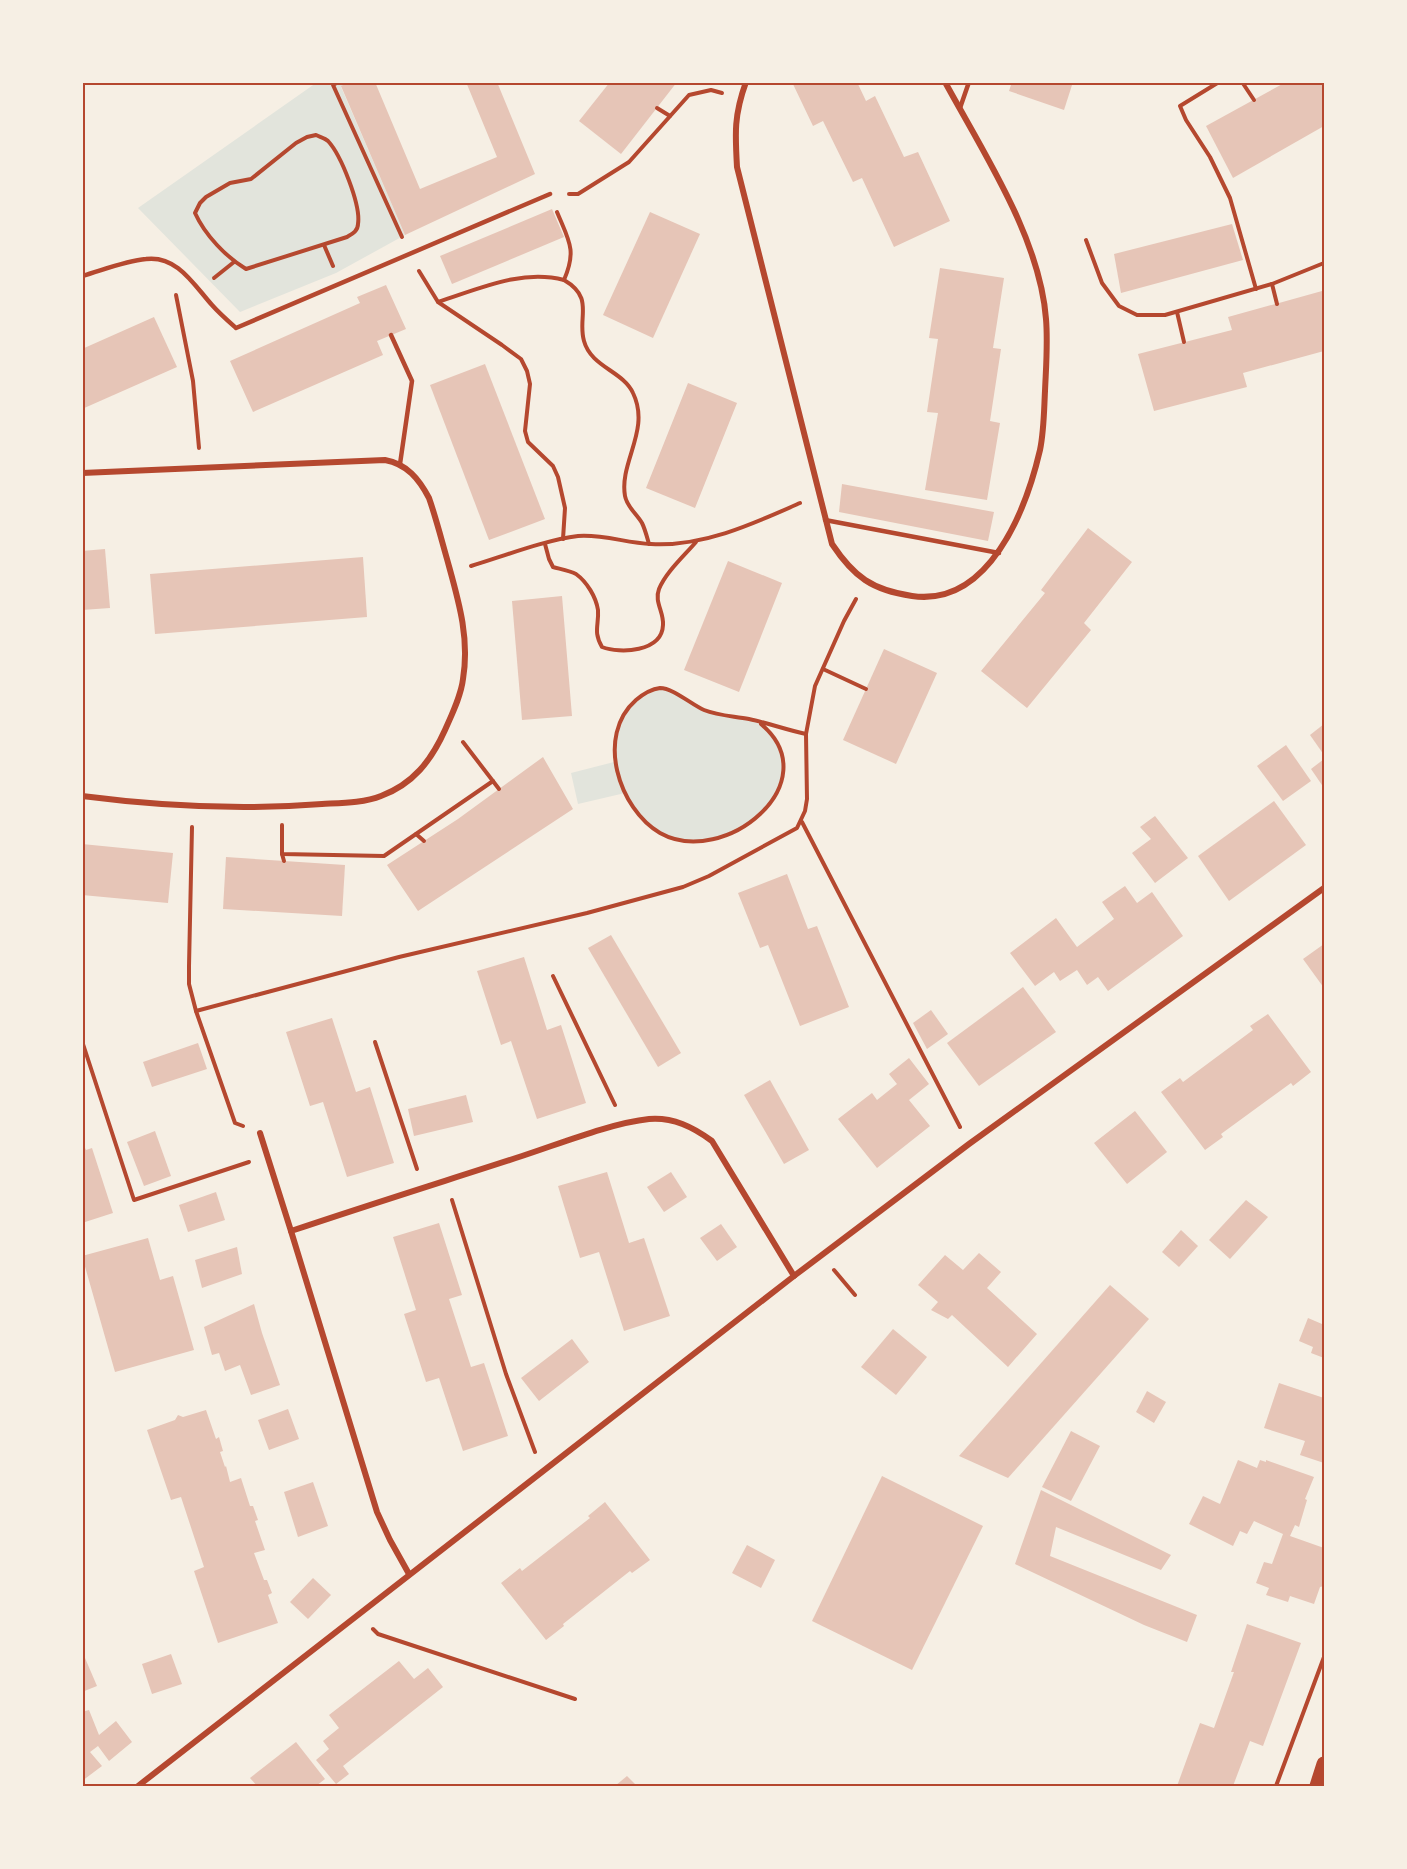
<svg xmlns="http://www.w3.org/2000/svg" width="1407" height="1869" viewBox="0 0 1407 1869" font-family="Merriweather,serif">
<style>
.green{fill:#e2e4dc}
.building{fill:#e6c5b7}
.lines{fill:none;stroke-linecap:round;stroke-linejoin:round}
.path{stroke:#b5482f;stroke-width:4}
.service{stroke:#b5482f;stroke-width:4.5}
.minor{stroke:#b5482f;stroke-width:6}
.primary{stroke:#b5482f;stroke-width:15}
.neatline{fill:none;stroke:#b5482f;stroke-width:2}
</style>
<rect width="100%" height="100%" fill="#f6efe4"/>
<g class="green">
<path d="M 316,83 L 350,83 L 341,87 L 405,235 L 336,273 L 240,312 L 138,208 Z"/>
<path d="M 660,688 C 678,692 691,707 709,712 C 726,716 748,715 762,724 C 770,730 775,738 779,746 C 807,811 695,869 649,826 C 640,817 633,803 625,793 L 578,804 L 571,773 L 614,762 C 618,721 621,707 660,688 Z"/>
</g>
<g class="building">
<path d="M 350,82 L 375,82 L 420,189 L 497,157 L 466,82 L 497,82 L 535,174 L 405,235 L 341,86 Z"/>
<path d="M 610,82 L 677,82 L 621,154 L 579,121 Z"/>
<path d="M 792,82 L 857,82 L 866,101 L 875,96 L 904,157 L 918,152 L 950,221 L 894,247 L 862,178 L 853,182 L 823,121 L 813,126 Z"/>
<path d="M 1012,82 L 1073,82 L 1064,110 L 1009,91 Z"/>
<path d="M 1286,82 L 1324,82 L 1324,126 L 1233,178 L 1206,126 Z"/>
<path d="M 552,209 L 564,237 L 452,284 L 440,256 Z"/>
<path d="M 650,212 L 700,234 L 653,338 L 603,315 Z"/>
<path d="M 1232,224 L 1243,260 L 1121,293 L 1114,254 Z"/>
<path d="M 940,268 L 1004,278 L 993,348 L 1001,349 L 990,421 L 1000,423 L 987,500 L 925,490 L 938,413 L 927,412 L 938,339 L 929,338 Z"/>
<path d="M 386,285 L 406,329 L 377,341 L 383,355 L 253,412 L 230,361 L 360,303 L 357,297 Z"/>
<path d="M 1322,291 L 1324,303 L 1324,351 L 1243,373 L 1247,387 L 1154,411 L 1138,354 L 1232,330 L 1228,317 Z"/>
<path d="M 154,317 L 177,367 L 82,409 L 82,349 Z"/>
<path d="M 485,364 L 545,519 L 489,540 L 430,385 Z"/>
<path d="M 688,383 L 737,403 L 695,508 L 646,488 Z"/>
<path d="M 842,484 L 994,512 L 988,541 L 839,512 Z"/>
<path d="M 1088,528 L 1132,562 L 1084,623 L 1091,630 L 1027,708 L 981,671 L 1045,593 L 1041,590 Z"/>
<path d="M 105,549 L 110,608 L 82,610 L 82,551 Z"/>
<path d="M 363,557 L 367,617 L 155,634 L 150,574 Z"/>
<path d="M 728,561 L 782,583 L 739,692 L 684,670 Z"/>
<path d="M 562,596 L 572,716 L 522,720 L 512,601 Z"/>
<path d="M 884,649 L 937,673 L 896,764 L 843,740 Z"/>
<path d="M 1324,724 L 1324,755 L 1310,735 Z"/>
<path d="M 1286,745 L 1311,781 L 1283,801 L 1257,766 Z"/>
<path d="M 543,757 L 573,809 L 418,911 L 387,865 L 458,819 Z"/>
<path d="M 1324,759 L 1324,788 L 1311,769 Z"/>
<path d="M 1274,801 L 1306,845 L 1229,901 L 1198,856 Z"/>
<path d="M 1155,816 L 1188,858 L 1155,883 L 1132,853 L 1151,839 L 1140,827 Z"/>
<path d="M 82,844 L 173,853 L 168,903 L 82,895 Z"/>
<path d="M 226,857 L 345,865 L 342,916 L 223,909 Z"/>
<path d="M 787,874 L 808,929 L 817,926 L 849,1007 L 800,1026 L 768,945 L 760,948 L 738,893 Z"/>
<path d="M 1125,886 L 1137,903 L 1152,892 L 1183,936 L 1108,991 L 1098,977 L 1087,985 L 1077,970 L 1060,981 L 1054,972 L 1035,986 L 1010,953 L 1056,918 L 1077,947 L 1114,919 L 1102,902 Z"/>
<path d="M 611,935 L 681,1053 L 658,1067 L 588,948 Z"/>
<path d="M 1324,944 L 1324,988 L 1303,959 Z"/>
<path d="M 524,957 L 547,1030 L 561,1025 L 586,1103 L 537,1119 L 511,1041 L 501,1045 L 477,971 Z"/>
<path d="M 1023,987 L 1056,1032 L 979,1086 L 947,1043 Z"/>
<path d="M 931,1010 L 948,1034 L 927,1049 L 913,1023 Z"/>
<path d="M 1268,1014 L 1311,1072 L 1293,1086 L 1291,1083 L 1221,1134 L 1223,1137 L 1205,1150 L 1161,1092 L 1180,1078 L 1183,1082 L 1253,1030 L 1250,1026 Z"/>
<path d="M 332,1018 L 356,1092 L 370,1087 L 394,1163 L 347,1177 L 323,1102 L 310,1106 L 286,1032 Z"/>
<path d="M 198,1043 L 207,1069 L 152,1087 L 143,1062 Z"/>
<path d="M 909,1058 L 929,1084 L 909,1100 L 930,1126 L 877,1168 L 838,1119 L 872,1093 L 877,1100 L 897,1084 L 889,1074 Z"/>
<path d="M 770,1080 L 809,1150 L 784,1164 L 744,1095 Z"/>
<path d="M 466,1095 L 473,1122 L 414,1136 L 408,1109 Z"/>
<path d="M 1135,1111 L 1167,1152 L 1127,1184 L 1094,1143 Z"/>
<path d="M 155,1131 L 171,1176 L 144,1186 L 127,1142 Z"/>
<path d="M 82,1142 L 86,1150 L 92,1148 L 113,1213 L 82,1223 Z"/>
<path d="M 607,1172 L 629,1243 L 644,1238 L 670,1316 L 624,1331 L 599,1252 L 580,1258 L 558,1186 Z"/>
<path d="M 671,1172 L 687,1197 L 664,1212 L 647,1187 Z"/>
<path d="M 216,1192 L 225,1220 L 188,1232 L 179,1205 Z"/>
<path d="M 1246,1200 L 1268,1217 L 1230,1259 L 1209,1240 Z"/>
<path d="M 439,1223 L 462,1295 L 449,1299 L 471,1367 L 484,1363 L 508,1436 L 463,1451 L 439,1378 L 426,1382 L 404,1314 L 416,1310 L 393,1237 Z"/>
<path d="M 721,1224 L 737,1247 L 717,1261 L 700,1238 Z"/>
<path d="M 1181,1230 L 1198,1246 L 1179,1267 L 1162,1252 Z"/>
<path d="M 148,1238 L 160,1280 L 173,1276 L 194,1350 L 115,1372 L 82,1256 Z"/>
<path d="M 237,1247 L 242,1274 L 202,1288 L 195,1260 Z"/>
<path d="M 979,1253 L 1001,1272 L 987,1288 L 1037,1334 L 1008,1367 L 952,1315 L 948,1319 L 931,1310 L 938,1302 L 918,1285 L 945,1255 L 963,1270 Z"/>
<path d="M 1110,1285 L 1149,1319 L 1008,1478 L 959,1456 Z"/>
<path d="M 254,1304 L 262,1333 L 280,1385 L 251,1395 L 240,1365 L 225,1371 L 219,1353 L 212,1355 L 204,1327 Z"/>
<path d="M 1308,1318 L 1322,1324 L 1324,1319 L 1324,1358 L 1311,1353 L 1313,1347 L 1299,1341 Z"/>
<path d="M 893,1329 L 927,1357 L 896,1395 L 861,1367 Z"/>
<path d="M 572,1339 L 589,1362 L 539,1401 L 521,1378 Z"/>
<path d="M 1279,1383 L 1324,1398 L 1324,1463 L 1300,1455 L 1305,1441 L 1264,1428 Z"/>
<path d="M 1147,1391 L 1166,1402 L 1154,1423 L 1136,1412 Z"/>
<path d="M 288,1409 L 299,1439 L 269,1450 L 258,1420 Z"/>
<path d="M 206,1410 L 216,1439 L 219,1437 L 223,1451 L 220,1452 L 225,1467 L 226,1466 L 230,1482 L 241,1478 L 250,1506 L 253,1506 L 258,1520 L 255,1521 L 265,1550 L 254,1553 L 264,1580 L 267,1580 L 272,1593 L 268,1595 L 278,1623 L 218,1643 L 194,1571 L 204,1567 L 181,1497 L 171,1500 L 147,1430 L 175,1420 L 178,1415 L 183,1417 Z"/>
<path d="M 1071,1431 L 1100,1446 L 1071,1501 L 1042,1487 Z"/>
<path d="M 1238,1460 L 1257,1468 L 1260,1460 L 1266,1462 L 1266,1460 L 1314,1477 L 1305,1499 L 1307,1500 L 1299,1527 L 1295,1525 L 1290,1536 L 1324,1548 L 1324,1586 L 1320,1587 L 1314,1604 L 1290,1596 L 1288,1602 L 1266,1595 L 1269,1588 L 1256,1583 L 1264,1562 L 1272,1564 L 1283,1534 L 1254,1521 L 1247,1534 L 1240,1531 L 1233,1546 L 1189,1524 L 1203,1496 L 1220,1504 Z"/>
<path d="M 882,1476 L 983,1526 L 912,1670 L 812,1621 Z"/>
<path d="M 313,1482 L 328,1526 L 298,1537 L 284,1492 Z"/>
<path d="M 1041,1490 L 1171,1555 L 1161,1570 L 1056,1527 L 1050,1556 L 1197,1615 L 1187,1642 L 1144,1625 L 1015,1564 Z"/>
<path d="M 605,1502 L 650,1560 L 632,1573 L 630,1571 L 563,1624 L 564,1626 L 546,1640 L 501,1583 L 520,1568 L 522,1571 L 590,1518 L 588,1516 Z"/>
<path d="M 747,1545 L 775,1560 L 761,1588 L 732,1573 Z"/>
<path d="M 313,1578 L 331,1595 L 308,1619 L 290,1602 Z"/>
<path d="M 1247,1624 L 1301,1643 L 1263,1746 L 1250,1741 L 1233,1786 L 1177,1786 L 1200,1723 L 1214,1728 L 1234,1672 L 1231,1672 Z"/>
<path d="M 171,1654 L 182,1684 L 152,1694 L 142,1664 Z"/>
<path d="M 85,1658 L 97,1686 L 82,1692 L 82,1659 Z"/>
<path d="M 399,1661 L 414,1679 L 428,1668 L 443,1687 L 343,1766 L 349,1774 L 336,1784 L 316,1760 L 329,1749 L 323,1741 L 339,1728 L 329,1715 Z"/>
<path d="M 89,1710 L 99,1735 L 116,1721 L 132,1742 L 109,1761 L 98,1746 L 90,1752 L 102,1766 L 82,1781 L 82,1712 Z"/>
<path d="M 296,1742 L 325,1779 L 316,1786 L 257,1786 L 250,1778 Z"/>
<path d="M 627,1776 L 637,1786 L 615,1786 Z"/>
</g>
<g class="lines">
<g class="path">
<path d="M 338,82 L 333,85 L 402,237"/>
<path d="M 1219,82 L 1180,106 L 1186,120 L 1210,157 L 1230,198 L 1256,289"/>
<path d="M 1242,82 L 1254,100"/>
<path d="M 657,108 L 670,116"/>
<path d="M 316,135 C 320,137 325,138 328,141 C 341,155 361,205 358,224 C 358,231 352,234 347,237 L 246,269 C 226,257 205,235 195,213 L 200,203 L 206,197 L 230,183 L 251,179 L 296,143 L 307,137 Z"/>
<path d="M 569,194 L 578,194 L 629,162 L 689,95 L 711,90 L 722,93"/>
<path d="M 557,212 C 569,241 577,250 564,280 C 595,298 577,317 584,341 C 591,367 623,371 633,393 C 651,430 619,462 625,496 C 627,507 636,513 642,523 C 645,529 647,537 649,544"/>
<path d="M 1086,240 L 1102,283 L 1119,306 L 1137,315 L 1165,315 L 1272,284 L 1324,263"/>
<path d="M 324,245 L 333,266"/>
<path d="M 419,271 L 438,302 L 502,345 L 521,359 L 527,371 L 530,384 L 525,431 L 528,442 L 553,466 L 558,477 L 565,508 L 563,539"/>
<path d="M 214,278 L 234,262"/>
<path d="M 1272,284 L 1277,304"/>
<path d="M 176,295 L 193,381 L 199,448"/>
<path d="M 438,302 C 479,289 521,269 564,280"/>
<path d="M 1177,312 L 1184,342"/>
<path d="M 545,544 L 549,559 L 553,567 C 560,569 570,571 576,574 C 587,582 596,597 598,610 C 599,626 593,631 602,647 C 620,654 662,652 663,625 C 664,612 654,602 659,589 C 666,572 684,556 696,542"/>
<path d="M 471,566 C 504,556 545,540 578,536 C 603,534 626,543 651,544 C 703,547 753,524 800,503"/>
<path d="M 823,669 L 866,689"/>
<path d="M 761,724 C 830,782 724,869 660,833 C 619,809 595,736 636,700 C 642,695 652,689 660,688 C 673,688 692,705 704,710 C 719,716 734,716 749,719 C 768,723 787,730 806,734"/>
<path d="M 463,742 L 499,789"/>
<path d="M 802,822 L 960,1127"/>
<path d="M 282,825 L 282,854 L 384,856 L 493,781"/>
<path d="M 192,827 L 189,966 L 189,984 L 196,1011"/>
<path d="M 416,834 L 424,841"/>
<path d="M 282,854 L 284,861"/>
<path d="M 553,976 L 615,1105"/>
<path d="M 82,1041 L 134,1200 L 249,1162"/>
<path d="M 375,1042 L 417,1169"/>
<path d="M 243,1126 L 235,1123 L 196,1011 L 399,957 L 587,913 L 683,887 L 709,876 L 797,828 L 805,811 L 807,799 L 806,734 L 815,686 L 844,621 L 856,599"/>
<path d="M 452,1200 L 506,1374 L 535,1452"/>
<path d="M 834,1270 L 855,1295"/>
<path d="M 373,1629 L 378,1634 L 575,1699"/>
<path d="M 1276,1786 L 1324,1657"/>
</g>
<g class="service">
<path d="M 960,108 L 969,82"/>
<path d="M 82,276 C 103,270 125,261 146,259 C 177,255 194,285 212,305 C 219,313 227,320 236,328 L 550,194"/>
<path d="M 391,335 L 412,381 L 400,464"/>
<path d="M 825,520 L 999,553"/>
</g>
<g class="minor">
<path d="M 746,82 C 734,115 735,133 737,167 L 832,544 C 854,577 872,590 912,596 C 989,607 1026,510 1040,450 C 1044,431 1044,410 1045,391 C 1046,367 1048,343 1046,319 C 1040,238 983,152 945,82"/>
<path d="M 82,473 L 385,460 C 407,464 419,479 429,498 C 436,518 441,538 447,559 C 458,599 470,637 463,679 C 461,696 452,714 445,730 C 431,761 413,784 381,796 C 364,803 341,803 322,804 C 246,810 159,806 82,796"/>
<path d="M 260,1133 L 291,1231"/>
<path d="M 409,1574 L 390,1540 L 377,1512 L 291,1231 C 368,1205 445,1181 522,1156 C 559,1144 611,1123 649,1119 C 673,1117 693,1127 712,1141 L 794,1276"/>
<path d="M 138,1786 L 794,1276 L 969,1144 L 1324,888"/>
</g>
<path class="primary" d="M 1317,1786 L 1324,1764"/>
</g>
<rect width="1407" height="1869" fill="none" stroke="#f6efe4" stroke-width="168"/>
<rect x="84" y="84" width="1239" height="1701" class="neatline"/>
</svg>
